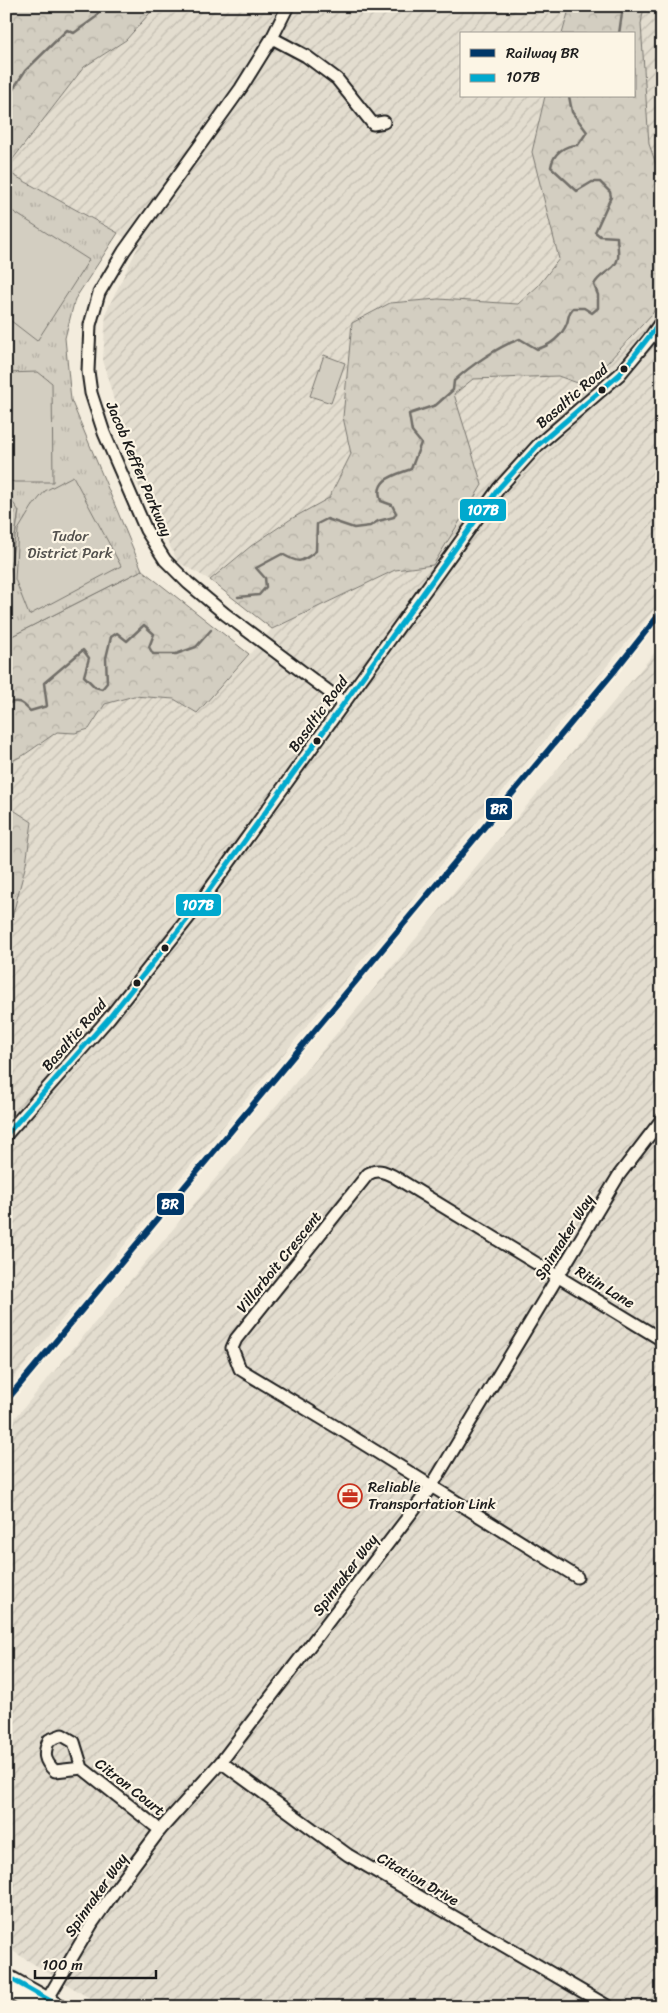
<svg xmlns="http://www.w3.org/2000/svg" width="668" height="2013" viewBox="0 0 668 2013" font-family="Sriracha,sans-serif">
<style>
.industrial{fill:url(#industrial-furrows)}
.forest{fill:url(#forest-crowns);stroke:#78756e}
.park{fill:url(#park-tufts);stroke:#78756e}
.pitch{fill:#d3cec1;stroke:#78756e}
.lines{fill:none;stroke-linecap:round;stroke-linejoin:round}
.stream{stroke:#716e68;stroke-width:2.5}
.minor-casing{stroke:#1c1c1c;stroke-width:15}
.major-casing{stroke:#1c1c1c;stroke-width:18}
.minor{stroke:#fcf5e5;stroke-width:11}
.major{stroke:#fcf5e5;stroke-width:14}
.bus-1-casing{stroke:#fcf5e5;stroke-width:9}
.bus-1{stroke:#00a9ce;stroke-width:5}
.rail-1-casing{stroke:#fcf5e5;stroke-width:10}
.rail-1{stroke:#003768;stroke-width:6}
.bus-dot{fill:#1c1c1c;stroke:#fcf5e5;stroke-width:2}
.labels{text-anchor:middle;stroke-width:4.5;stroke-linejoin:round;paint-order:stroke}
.street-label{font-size:15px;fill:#1c1c1c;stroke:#fcf5e5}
.park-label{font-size:15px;fill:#53514e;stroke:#fcf5e5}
.poi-label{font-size:15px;fill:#1c1c1c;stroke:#fcf5e5;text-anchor:start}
.line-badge{stroke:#fcf5e5;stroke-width:2}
.badge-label{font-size:14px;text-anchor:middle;font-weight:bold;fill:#fff}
</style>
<defs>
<pattern id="industrial-furrows" width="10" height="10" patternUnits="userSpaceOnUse" patternTransform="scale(1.25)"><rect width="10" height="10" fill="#e3ddcf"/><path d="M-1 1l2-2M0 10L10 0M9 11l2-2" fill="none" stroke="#c2bdb1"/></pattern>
<pattern id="forest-crowns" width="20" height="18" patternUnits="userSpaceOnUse" patternTransform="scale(1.25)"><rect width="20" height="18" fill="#d3cec1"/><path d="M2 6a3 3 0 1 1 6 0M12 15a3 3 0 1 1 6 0" fill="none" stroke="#b5b0a5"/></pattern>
<pattern id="park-tufts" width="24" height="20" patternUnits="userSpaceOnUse" patternTransform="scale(1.25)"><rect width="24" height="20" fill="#d3cec1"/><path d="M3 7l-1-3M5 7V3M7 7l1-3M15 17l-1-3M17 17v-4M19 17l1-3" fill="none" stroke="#b5b0a5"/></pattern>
</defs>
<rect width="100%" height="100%" fill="#f3ecdd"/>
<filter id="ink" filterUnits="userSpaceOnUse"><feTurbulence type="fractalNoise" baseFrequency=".02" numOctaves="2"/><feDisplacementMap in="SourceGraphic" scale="10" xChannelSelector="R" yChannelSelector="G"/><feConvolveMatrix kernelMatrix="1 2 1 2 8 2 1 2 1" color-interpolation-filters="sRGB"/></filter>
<g filter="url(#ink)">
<g class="industrial">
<path d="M 156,6 L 570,6 L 562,34 L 462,34 L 462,96 L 545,96 L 532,152 L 559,258 L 538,286 L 518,304 L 438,299 L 390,303 L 352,323 L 343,417 L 351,454 L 329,498 L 291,519 L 251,546 L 210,580 L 178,562 L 135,479 L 103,360 L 106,312 L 138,247 L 118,233 L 6,171 L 6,168 L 84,67 L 126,40 Z"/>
<path d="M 644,6 L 662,6 L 662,181 L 649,144 L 641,24 Z"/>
<path d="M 662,288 L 662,600 L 6,1387 L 6,932 L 8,932 L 26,864 L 32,822 L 6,805 L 6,764 L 24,755 L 57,732 L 75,733 L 89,729 L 105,704 L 134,696 L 174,699 L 197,713 L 272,629 L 395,570 L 433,565 L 482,485 L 453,394 L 473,379 L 558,376 L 586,386 L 653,313 Z"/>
<path d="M 662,644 L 662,2007 L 104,2007 L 6,1947 L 6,1429 Z"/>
</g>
<g class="forest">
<path d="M 6,6 L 156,6 L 126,40 L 84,67 L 6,168 Z"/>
<path d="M 570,6 L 644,6 L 641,24 L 649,144 L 662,181 L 662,288 L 653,313 L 586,386 L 558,376 L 473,379 L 454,394 L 482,485 L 433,565 L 395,570 L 272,629 L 210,580 L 251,546 L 291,519 L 329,498 L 351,454 L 343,417 L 352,323 L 390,303 L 438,299 L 518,304 L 538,286 L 559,259 L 532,152 L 545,96 L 634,96 L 634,34 L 562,34 Z"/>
<path d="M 6,493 L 19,510 L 6,596 Z"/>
<path d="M 142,570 L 249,654 L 197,713 L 174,699 L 134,696 L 105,704 L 89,729 L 75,733 L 57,732 L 24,755 L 6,764 L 6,639 Z"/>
<path d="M 6,805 L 32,822 L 26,864 L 8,933 L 6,932 Z"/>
</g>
<path class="park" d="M 6,171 L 118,233 L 75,299 L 65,338 L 71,400 L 142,570 L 6,639 L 6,596 L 19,511 L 6,493 Z"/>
<g class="pitch">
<path d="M 6,207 L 89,260 L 37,341 L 6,317 Z"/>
<path d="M 324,355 L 345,363 L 331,403 L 310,396 Z"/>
<path d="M 38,372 L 52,383 L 53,482 L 14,482 L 6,479 L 6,373 Z"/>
<path d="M 73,476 L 121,566 L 29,615 L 15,579 L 18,530 L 32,507 L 45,491 Z"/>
</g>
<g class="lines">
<g class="stream">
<path d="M 619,34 L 623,6"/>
<path d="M 6,100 L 25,71 L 67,30 L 74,33 L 96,17 L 101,6"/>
<path d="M 238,597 L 259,595 L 266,587 L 265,578 L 256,568 L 282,554 C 300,564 300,563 316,551 L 317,524 L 327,519 L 354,528 L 370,526 L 378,521 L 394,517 L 396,513 L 392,505 L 381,501 C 373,479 395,475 411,469 L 421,443 L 412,432 L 409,414 L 436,405 L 453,390 L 454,381 C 470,366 499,346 520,339 L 537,349 C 550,346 562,336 567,323 C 569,317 568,313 573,308 L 584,308 L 592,313 L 598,308 L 598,295 L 594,285 C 599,273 615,271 618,258 C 619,252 617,243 617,237 L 600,236 L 595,232 L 611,197 L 610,192 L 600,182 L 592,182 L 577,191 L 551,167 C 553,153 565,145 578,145 L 587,132 L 572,112 L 569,96"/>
<path d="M 6,704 C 18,699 22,702 30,711 L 47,706 L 44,683 L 83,650 L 89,658 L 84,676 L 95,687 L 102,689 L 107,683 L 106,658 L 111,637 L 117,633 L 127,641 L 144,625 L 154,634 L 149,647 L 153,654 L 176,654 L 196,647 L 211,630"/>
</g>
<g class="minor-casing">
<g id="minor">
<path d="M 288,6 L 272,38 L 241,88 L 124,251 L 99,293 L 90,325 L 88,371 L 91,393 L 104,433 L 146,530 L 165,560 L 188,583 L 225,614 L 344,703"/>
<path d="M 272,38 L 306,56 L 337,79 L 373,124 L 384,122"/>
<path d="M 6,1135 L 109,1018 L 197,907 L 499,488 L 538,445 L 620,374 L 649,339 L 662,320"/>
<path d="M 577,1577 L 343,1431 L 248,1374 L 240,1369 L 232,1348 L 236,1339 L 368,1174 C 378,1169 383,1171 393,1176 L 662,1340"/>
<path d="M 221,1762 L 348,1855 L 609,2007"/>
<path d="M 82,1768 L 55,1771 C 44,1761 43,1754 49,1740 L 62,1735 L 74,1742 L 82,1768 L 160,1830"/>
<path d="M 44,2005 L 93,1922 L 119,1885 L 160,1830 L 221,1762 L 431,1487 L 619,1175 L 662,1119"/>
</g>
</g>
<g class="major-casing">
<g id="major">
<path d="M 6,1976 L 61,2007"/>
<path d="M 6,1989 L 37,2007"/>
</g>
</g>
<use href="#minor" class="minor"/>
<use href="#major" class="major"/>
<g class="bus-1-casing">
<g id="bus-1">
<path d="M 6,1135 L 109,1018 L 197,907 L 499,488 L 538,445 L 620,374 L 662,320"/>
<path d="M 6,1976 L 61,2007"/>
</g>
</g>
<use href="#bus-1" class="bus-1"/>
<g class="rail-1-casing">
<path id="rail-1" d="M 6,1401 L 616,669 L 662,611"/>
</g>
<use href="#rail-1" class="rail-1"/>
</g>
</g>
<defs>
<g id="office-ring" transform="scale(1.25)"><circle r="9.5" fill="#fcf5e5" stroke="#c8321e" stroke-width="1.5"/><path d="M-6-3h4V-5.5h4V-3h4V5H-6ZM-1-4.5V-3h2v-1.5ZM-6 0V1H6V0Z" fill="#c8321e"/></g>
</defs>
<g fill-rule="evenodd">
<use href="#office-ring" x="350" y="1496"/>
</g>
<g class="bus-dot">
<circle cx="624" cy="369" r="4.5"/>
<circle cx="602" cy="390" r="4.5"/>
<circle cx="317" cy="741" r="4.5"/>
<circle cx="165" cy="948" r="4.5"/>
<circle cx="137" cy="983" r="4.5"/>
</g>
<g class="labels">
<g class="street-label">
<text transform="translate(572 396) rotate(-41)" y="5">Basaltic Road</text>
<text transform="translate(139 469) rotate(67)" y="5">Jacob Keffer Parkway</text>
<text transform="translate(318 714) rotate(-54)" y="5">Basaltic Road</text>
<text transform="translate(74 1035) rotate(-49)" y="5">Basaltic Road</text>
<text transform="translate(564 1237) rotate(-58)" y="5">Spinnaker Way</text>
<text transform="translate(279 1262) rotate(-51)" y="5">Villarboit Crescent</text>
<text transform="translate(605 1287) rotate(32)" y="5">Ritin Lane</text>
<text transform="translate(345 1575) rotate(-53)" y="5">Spinnaker Way</text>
<text transform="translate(130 1787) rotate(38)" y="5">Citron Court</text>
<text transform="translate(418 1879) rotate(30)" y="5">Citation Drive</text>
<text transform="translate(96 1895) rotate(-55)" y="5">Spinnaker Way</text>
</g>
<g class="park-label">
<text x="70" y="541">Tudor<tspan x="70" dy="17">District Park</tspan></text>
</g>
<g class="poi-label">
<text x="368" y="1492">Reliable<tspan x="368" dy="17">Transportation Link</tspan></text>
</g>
</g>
<g class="line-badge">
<rect x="459" y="498" width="48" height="24" rx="5" fill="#00a9ce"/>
<rect x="485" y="797" width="28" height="24" rx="5" fill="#003768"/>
<rect x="175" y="893" width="47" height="24" rx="5" fill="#00a9ce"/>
<rect x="156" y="1192" width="29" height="24" rx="5" fill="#003768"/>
</g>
<g class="badge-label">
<text x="483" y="515">107B</text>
<text x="499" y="814">BR</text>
<text x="198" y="910">107B</text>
<text x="170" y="1209">BR</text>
</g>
<rect width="668" height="2013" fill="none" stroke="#fcf5e5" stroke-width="25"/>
<rect x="12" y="12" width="643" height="1988" fill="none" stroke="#1c1c1c" stroke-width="2" filter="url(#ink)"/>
<rect x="460" y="32" width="175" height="65" fill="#fcf5e5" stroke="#a29e95"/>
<rect x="470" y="49" width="25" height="8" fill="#003768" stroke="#a29e95"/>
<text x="506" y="58" font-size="15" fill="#1c1c1c">Railway BR</text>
<rect x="470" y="74" width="25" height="8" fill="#00a9ce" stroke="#a29e95"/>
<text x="506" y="82" font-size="15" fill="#1c1c1c">107B</text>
<path d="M35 1970v8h121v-8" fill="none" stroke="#1c1c1c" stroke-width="2.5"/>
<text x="42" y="1970" font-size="15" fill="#1c1c1c" stroke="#fcf5e5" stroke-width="4" paint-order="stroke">100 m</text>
</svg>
